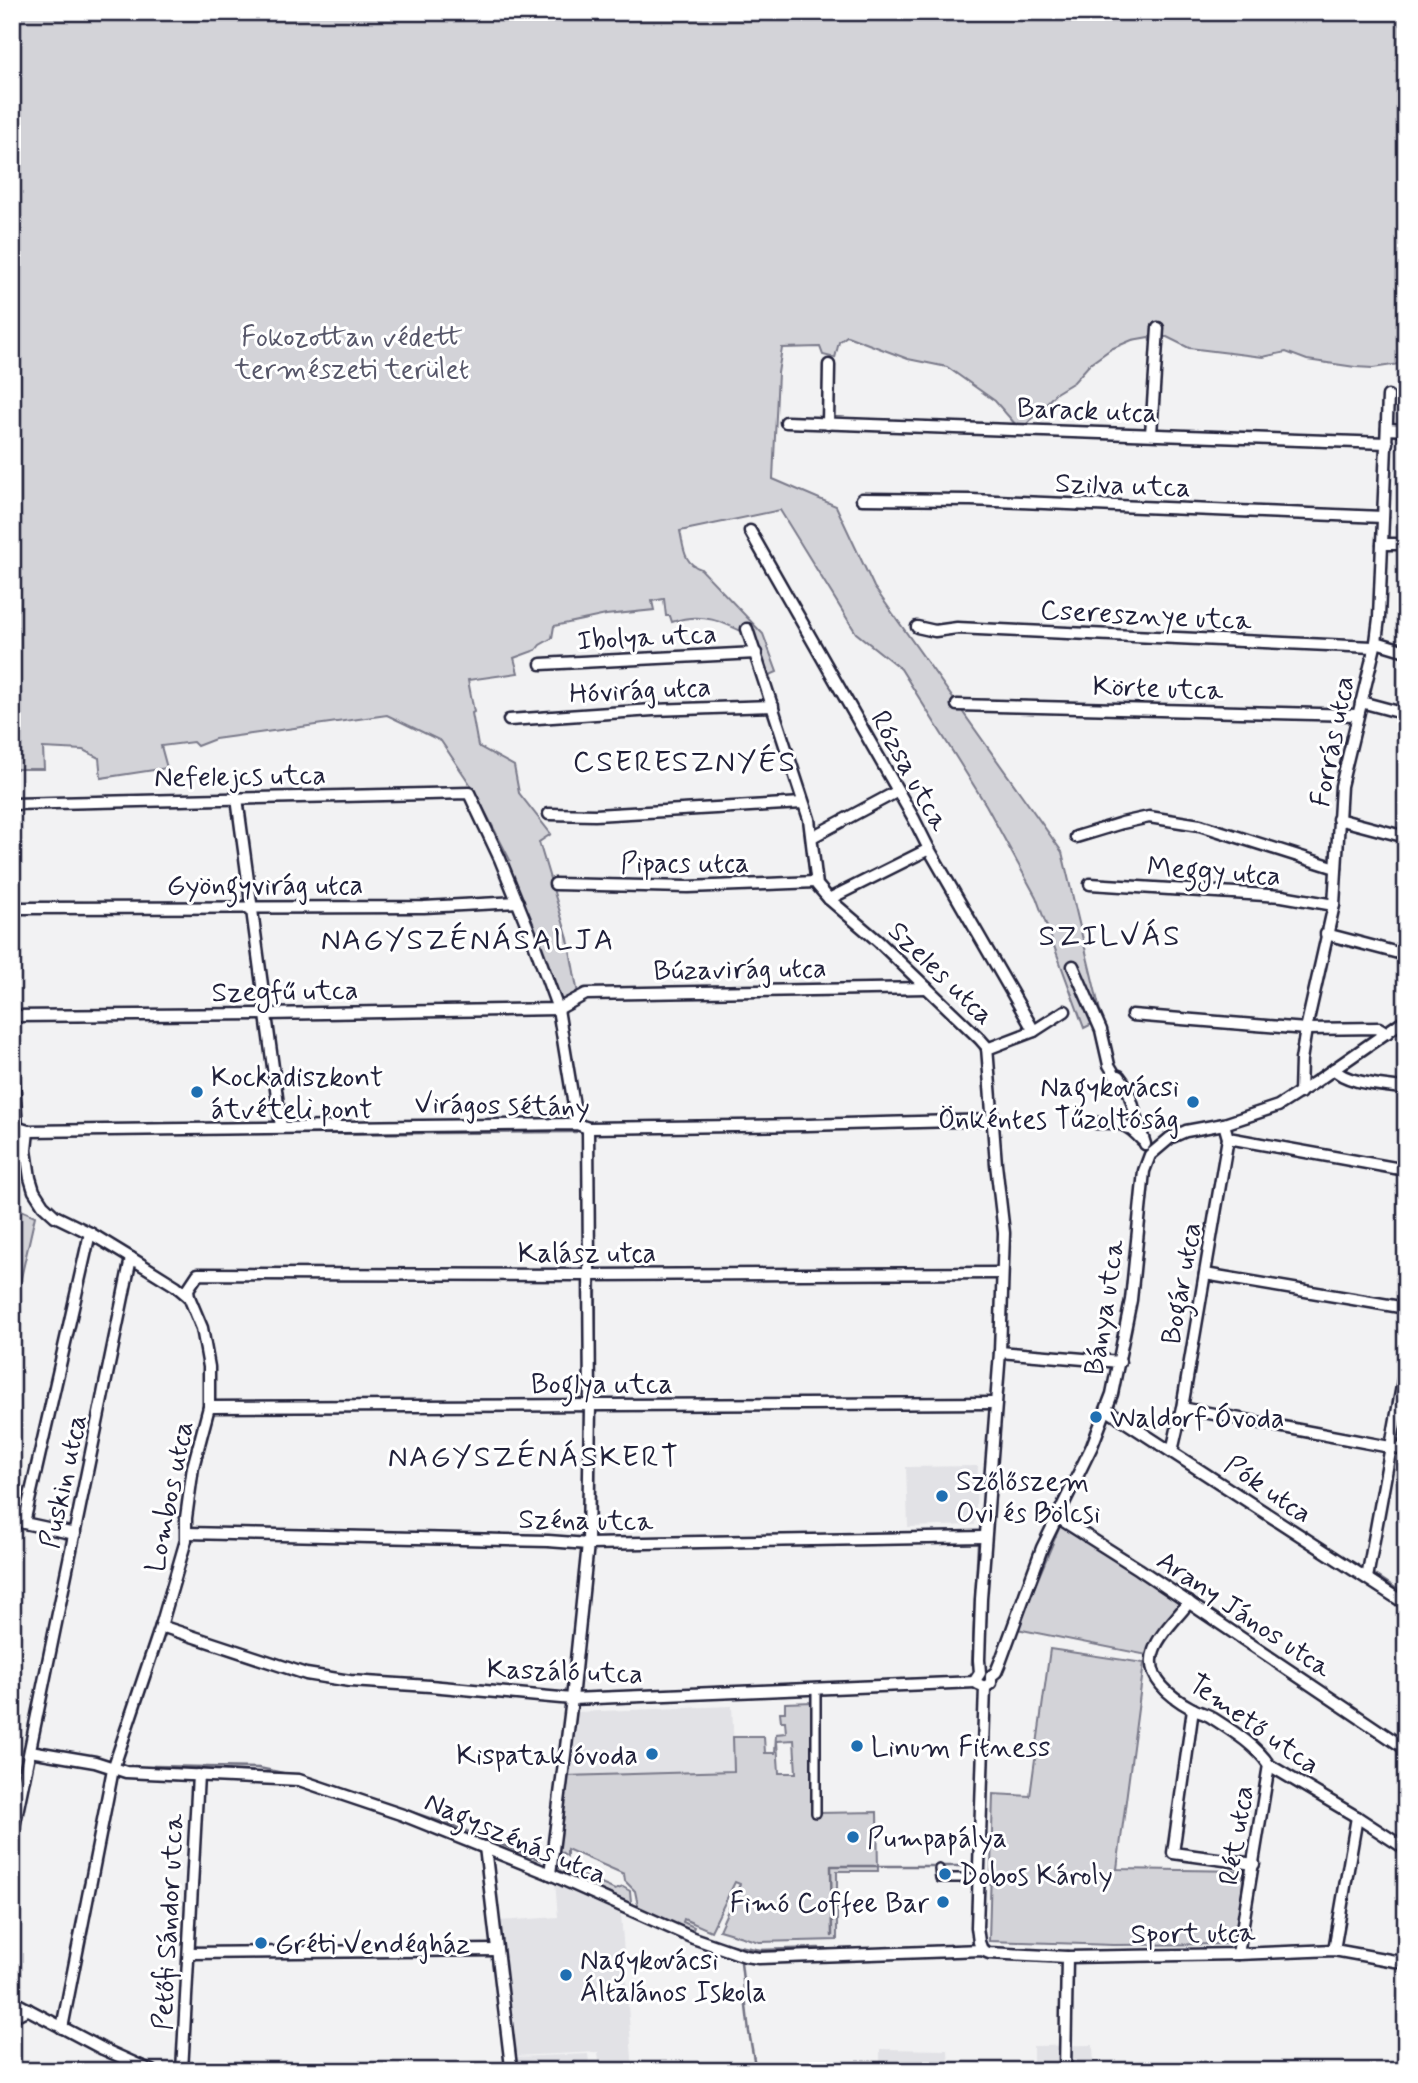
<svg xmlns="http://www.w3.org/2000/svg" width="1418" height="2083" viewBox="0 0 1418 2083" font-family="Mynerve,sans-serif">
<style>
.built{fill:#e2e2e6}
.green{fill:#d3d3d8;stroke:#7a7a8a;stroke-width:2;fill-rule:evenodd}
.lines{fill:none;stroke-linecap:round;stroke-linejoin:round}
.stream{stroke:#727282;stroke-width:2.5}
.pedestrian-casing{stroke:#22223b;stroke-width:12}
.minor-casing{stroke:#22223b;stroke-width:15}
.pedestrian{stroke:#fff;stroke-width:7}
.minor{stroke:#fff;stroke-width:10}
.poi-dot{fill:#1f6fb2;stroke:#fff;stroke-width:2.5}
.labels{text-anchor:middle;stroke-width:6;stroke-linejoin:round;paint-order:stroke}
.park-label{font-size:28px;fill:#57576a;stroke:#fff}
.street-label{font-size:28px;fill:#22223b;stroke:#fff}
.poi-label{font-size:28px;fill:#22223b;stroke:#fff;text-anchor:start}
.neighbourhood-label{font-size:30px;letter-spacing:2px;fill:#22223b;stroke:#fff}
</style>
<rect width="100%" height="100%" fill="#f2f2f3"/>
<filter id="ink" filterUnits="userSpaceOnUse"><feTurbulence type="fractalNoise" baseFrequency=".0143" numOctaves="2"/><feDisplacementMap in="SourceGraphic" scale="14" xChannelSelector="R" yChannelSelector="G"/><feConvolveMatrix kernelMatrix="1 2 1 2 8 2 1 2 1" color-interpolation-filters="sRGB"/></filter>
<g filter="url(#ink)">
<g class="built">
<path d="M 978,1466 L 975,1525 L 908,1527 L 906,1467 Z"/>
<path d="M 732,1706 L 735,1771 L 566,1776 L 575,1712 Z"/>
<path d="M 555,1882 L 621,1914 L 633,2071 L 600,2071 L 598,2052 L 515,2056 L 499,1921 L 558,1917 Z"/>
<path d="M 1093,2045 L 1094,2071 L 1033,2071 L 1033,2046 Z"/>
<path d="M 880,2049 L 948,2050 L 949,2070 L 951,2071 L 880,2071 Z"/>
<path d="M 588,2054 L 590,2071 L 515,2071 L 515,2057 Z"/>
</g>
<g class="green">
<path d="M 12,12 L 1406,12 L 1406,363 L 1373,368 L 1355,367 L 1307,360 L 1286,352 L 1263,357 L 1189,348 L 1167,337 L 1163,337 L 1163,341 L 1150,341 L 1149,337 L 1132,340 L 1111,349 L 1090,364 L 1074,382 L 1056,393 L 1025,426 L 1016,425 L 995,401 L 947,367 L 908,359 L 847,336 L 839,342 L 835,358 L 823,355 L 820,347 L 782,348 L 778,373 L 773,479 L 836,506 L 874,587 L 1062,852 L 1102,1019 L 1084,1028 L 1036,897 L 986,805 L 901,669 L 856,633 L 780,510 L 680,531 C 684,548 683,563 701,569 L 763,634 L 777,672 L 768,676 L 753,637 C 725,623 704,611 672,622 L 670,616 L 666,616 L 664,599 L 652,601 L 654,610 L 606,615 L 554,626 L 552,638 L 540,645 L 536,650 L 514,658 L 518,673 L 468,680 L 474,712 L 472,713 L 478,746 L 514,766 L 519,793 L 551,834 L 539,842 L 568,939 L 578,994 L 559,1001 L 505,863 L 510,860 L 474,790 L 441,741 L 387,715 L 215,739 L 197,746 L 193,742 L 161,746 L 167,768 L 101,778 L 99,758 L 83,750 L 43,748 L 44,769 L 12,769 Z"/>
<path d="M 12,1206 L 35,1216 L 12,1318 Z"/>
<path d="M 1060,1526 L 1065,1526 L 1177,1601 L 1179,1607 L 1147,1655 L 1017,1629 Z"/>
<path d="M 1050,1649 L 1144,1663 L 1117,1869 L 1244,1871 L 1237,1944 L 1113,1945 L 989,1941 L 993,1794 L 1030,1796 Z"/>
<path d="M 813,1702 L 818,1813 L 877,1812 L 878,1871 L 837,1871 L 837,1940 L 759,1942 L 719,1930 L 740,1884 L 735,1882 L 711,1931 L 684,1919 L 683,1922 L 694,1927 L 691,1934 L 639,1910 L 635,1891 L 625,1881 L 624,1874 L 567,1849 L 567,1856 L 557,1849 L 566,1776 L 734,1771 L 733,1737 L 764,1737 L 765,1753 L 775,1753 L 776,1734 L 786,1733 L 785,1721 L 781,1721 L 780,1712 L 785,1712 L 785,1703 ZM 794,1740 L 796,1773 L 779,1773 L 777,1741 Z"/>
<path d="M 561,1860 L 568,1862 L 562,1867 L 615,1890 L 623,1887 L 630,1891 L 631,1902 L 627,1904 L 559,1874 L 557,1865 Z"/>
</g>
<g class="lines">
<g class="stream">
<path d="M 283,1102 L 286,1120 L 289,1124"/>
<path d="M 297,1134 L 576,1132"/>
<path d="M 593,1136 L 595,1256"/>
<path d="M 595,1387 L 596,1281"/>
<path d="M 595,1424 L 595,1525"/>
<path d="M 1374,1574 L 1406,1595"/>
<path d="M 972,1664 L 978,1545"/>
<path d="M 578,1690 L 593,1549"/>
<path d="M 154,1766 L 259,1768 L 297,1776"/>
<path d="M 360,1795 L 451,1825 L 541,1860"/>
<path d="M 559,1843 L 575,1720"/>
<path d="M 557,1868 L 559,1871 L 629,1903"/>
<path d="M 638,1908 L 692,1932"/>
<path d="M 832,1936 L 831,1866 L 965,1866"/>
<path d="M 721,1943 L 761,1950 L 819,1948"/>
<path d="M 741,1963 L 749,2032 L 756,2071"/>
</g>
<g class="pedestrian-casing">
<g id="pedestrian">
<path d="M 816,1813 L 816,1689"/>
<path d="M 939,1869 L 940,1878 L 979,1878"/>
</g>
</g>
<g class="minor-casing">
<g id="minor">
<path d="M 786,422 L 1387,443"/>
<path d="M 828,424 L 829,365"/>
<path d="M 1387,429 L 1406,430"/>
<path d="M 1151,434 L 1158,328"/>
<path d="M 862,499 L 971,500 L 1383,517"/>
<path d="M 750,531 L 914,819 L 929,849 L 1034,1031"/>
<path d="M 1382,544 L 1406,544"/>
<path d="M 917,627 L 935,631 L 957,628 L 1373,647"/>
<path d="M 747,629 L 809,819 L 817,885 L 829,899 L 878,941 L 980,1039 L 987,1047 L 996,1164 L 1004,1233 L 1000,1352 L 981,1599 L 979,1660 L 980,1673 L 976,1679 L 978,1684 L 985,1687"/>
<path d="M 1376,642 L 1406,651"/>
<path d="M 541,664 L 756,653"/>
<path d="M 1361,702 L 1406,714"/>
<path d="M 957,705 L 1357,715"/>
<path d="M 509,720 L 653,710 L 773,706"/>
<path d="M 237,798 L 281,1127"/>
<path d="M 12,804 L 469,793 L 500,859 L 534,943 L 558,1009 L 577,1124"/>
<path d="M 549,814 L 595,815 L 803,803"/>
<path d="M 1338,819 L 1406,837"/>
<path d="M 812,837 L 898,791"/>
<path d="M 1076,837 L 1122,823 L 1149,817 L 1200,825 L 1336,868"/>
<path d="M 555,884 L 688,887 L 816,882"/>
<path d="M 1090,884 L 1282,896 L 1334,905"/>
<path d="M 829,899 L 929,849"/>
<path d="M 12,908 L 424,907 L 518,902"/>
<path d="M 1326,934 L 1406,955"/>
<path d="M 1073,966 L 1101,1030 L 1109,1065 L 1115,1075 L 1119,1076 L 1127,1087 L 1145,1144"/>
<path d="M 1132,1015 L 1306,1029 L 1379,1028 L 1387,1033"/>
<path d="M 12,1016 L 265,1014 L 558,1009 L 586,994 L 927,988"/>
<path d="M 987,1049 L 1034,1031 L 1065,1011"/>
<path d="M 12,1050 L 17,1128"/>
<path d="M 1334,1069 C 1346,1084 1387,1085 1406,1089"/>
<path d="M 1300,1093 L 1301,1060 L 1306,1029 L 1334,905 L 1341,786 L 1376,642 L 1379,618 L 1388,396"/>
<path d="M 1096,1123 C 1118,1122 1126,1122 1142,1140"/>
<path d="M 12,1126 L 28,1131 L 577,1124 L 588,1128 L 806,1125 L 993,1120"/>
<path d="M 28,1131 L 26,1150 L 30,1178 L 34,1191 L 43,1205 L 55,1216 L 90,1233 L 131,1258 L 176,1286 L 189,1297 L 202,1328 L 209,1367 L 209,1407 L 193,1467 L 186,1518 L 186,1540 L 161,1626 L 113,1769 L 62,2028"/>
<path d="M 1228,1138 L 1406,1170"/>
<path d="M 1205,1274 L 1406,1308"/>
<path d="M 189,1297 L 188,1289 L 198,1274 L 588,1275 L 1002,1273"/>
<path d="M 1000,1352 L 1120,1362"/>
<path d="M 209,1407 L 996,1403"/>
<path d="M 1182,1408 L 1406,1450"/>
<path d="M 1107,1410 L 1406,1604"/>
<path d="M 1172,1451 L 1182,1408 L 1228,1138 L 1224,1124"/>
<path d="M 1057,1517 L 1139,1569 L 1406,1749"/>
<path d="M 187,1533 L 548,1541 L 588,1544 L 985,1537"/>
<path d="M 75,1534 L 24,1523 L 90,1233"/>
<path d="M 1367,1578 L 1406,1364"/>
<path d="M 1189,1602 C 1178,1617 1160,1633 1154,1650 C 1144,1677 1171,1697 1191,1708 C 1197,1712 1205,1713 1211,1717 C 1231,1730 1256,1745 1269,1765 L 1357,1817 L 1406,1849"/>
<path d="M 161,1626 L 306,1674 L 350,1681 L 430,1686 L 572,1699 L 976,1682"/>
<path d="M 985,1687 L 991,1683 L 991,1676 L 996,1672 L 1001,1660 L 1042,1548 L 1092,1446 L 1112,1394 L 1131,1300 L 1144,1171 L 1150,1155 L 1170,1138 L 1186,1131 L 1224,1124 L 1278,1106 L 1314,1083 L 1406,1019"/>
<path d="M 1193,1709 L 1173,1853 L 1254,1864"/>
<path d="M 30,1751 L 95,1762 L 126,1772 L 299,1780 L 403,1815 L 550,1874 L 693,1938 L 745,1956 L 759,1958 L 982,1950 L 989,1953 L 1067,1957 L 1238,1954 L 1334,1950 L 1406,1963"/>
<path d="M 12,1837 L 131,1258"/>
<path d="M 485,1847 L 511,2067"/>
<path d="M 550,1874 L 572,1699 L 588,1544 L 590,1406 L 588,1128"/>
<path d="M 982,1950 L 979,1942 L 977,1927 L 985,1687"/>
<path d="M 1334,1950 L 1357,1817"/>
<path d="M 189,1953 L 496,1950"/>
<path d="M 1238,1954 L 1269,1765"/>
<path d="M 12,2001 L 103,2049 L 152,2071"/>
<path d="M 12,2017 L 28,2009"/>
<path d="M 182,2071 L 198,1775"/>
<path d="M 1065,2071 L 1067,1957"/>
</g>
</g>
<use href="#pedestrian" class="pedestrian"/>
<use href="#minor" class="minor"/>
</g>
</g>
<g class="poi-dot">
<circle cx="197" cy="1092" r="7"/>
<circle cx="1193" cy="1102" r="7"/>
<circle cx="1096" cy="1417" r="7"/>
<circle cx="942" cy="1496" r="7"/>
<circle cx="857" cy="1746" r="7"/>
<circle cx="652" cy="1754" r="7"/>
<circle cx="853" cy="1837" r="7"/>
<circle cx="945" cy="1874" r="7"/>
<circle cx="943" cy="1902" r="7"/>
<circle cx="261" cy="1943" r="7"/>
<circle cx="566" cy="1975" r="7"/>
</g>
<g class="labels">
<g class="park-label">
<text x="352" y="346">Fokozottan védett<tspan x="352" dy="32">természeti terület</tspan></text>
</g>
<g class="street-label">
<text transform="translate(1087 409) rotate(2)" y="10">Barack utca</text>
<text transform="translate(1123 484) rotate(2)" y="10">Szilva utca</text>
<text transform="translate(1146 614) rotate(3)" y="10">Cseresznye utca</text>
<text transform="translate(647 636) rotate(-3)" y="10">Ibolya utca</text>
<text transform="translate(1158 687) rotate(2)" y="10">Körte utca</text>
<text transform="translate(640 689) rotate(-3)" y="10">Hóvirág utca</text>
<text transform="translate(1331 741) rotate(-79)" y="10">Forrás utca</text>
<text transform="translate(911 770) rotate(61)" y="10">Rózsa utca</text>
<text transform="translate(240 775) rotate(-1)" y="10">Nefelejcs utca</text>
<text x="685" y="872">Pipacs utca</text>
<text transform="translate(1214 870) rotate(4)" y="10">Meggy utca</text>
<text x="265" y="894">Gyöngyvirág utca</text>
<text transform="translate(740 968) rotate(-1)" y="10">Búzavirág utca</text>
<text transform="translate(942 972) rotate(44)" y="10">Szeles utca</text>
<text transform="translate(285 990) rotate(-1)" y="10">Szegfű utca</text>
<text transform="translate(502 1104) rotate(1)" y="10">Virágos sétány</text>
<text x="587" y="1262">Kalász utca</text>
<text transform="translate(1180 1283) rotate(-80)" y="10">Bogár utca</text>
<text transform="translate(1103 1307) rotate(-81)" y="10">Bánya utca</text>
<text x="602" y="1393">Boglya utca</text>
<text transform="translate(62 1481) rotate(-78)" y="10">Puskin utca</text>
<text transform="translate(1269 1488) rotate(34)" y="10">Pók utca</text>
<text transform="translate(168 1496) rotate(-79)" y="10">Lombos utca</text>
<text transform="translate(586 1519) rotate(1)" y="10">Széna utca</text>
<text transform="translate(1245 1613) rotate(34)" y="10">Arany János utca</text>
<text transform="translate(565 1670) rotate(2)" y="10">Kaszáló utca</text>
<text transform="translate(1255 1723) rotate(35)" y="10">Temető utca</text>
<text transform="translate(1235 1835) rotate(-81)" y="10">Rét utca</text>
<text transform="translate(516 1837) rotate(23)" y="10">Nagyszénás utca</text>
<text transform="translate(167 1922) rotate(-87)" y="10">Petőfi Sándor utca</text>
<text transform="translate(1193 1932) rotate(-1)" y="10">Sport utca</text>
</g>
<g class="poi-label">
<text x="211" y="1086">Kockadiszkont<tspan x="211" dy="32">átvételi pont</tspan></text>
<text x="1179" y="1096" text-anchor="end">Nagykovácsi<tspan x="1179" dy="32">Önkéntes Tűzoltóság</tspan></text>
<text x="1110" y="1427">Waldorf Óvoda</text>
<text x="956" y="1490">Szőlőszem<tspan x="956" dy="32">Ovi és Bölcsi</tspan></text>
<text x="871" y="1756">Linum Fitness</text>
<text x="638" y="1764" text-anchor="end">Kispatak óvoda</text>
<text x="867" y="1847">Pumpapálya</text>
<text x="959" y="1884">Dobos Károly</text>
<text x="929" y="1912" text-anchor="end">Fimó Coffee Bar</text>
<text x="275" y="1953">Gréti Vendégház</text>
<text x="580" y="1969">Nagykovácsi<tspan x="580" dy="32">Általános Iskola</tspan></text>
</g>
<g class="neighbourhood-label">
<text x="685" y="771">CSERESZNYÉS</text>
<text x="1110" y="945">SZILVÁS</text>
<text x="468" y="949">NAGYSZÉNÁSALJA</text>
<text x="534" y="1466">NAGYSZÉNÁSKERT</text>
</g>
</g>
<rect width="1418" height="2083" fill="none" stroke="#fff" stroke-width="42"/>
<rect x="21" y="21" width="1376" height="2041" fill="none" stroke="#22223b" stroke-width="2.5" filter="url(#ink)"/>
</svg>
